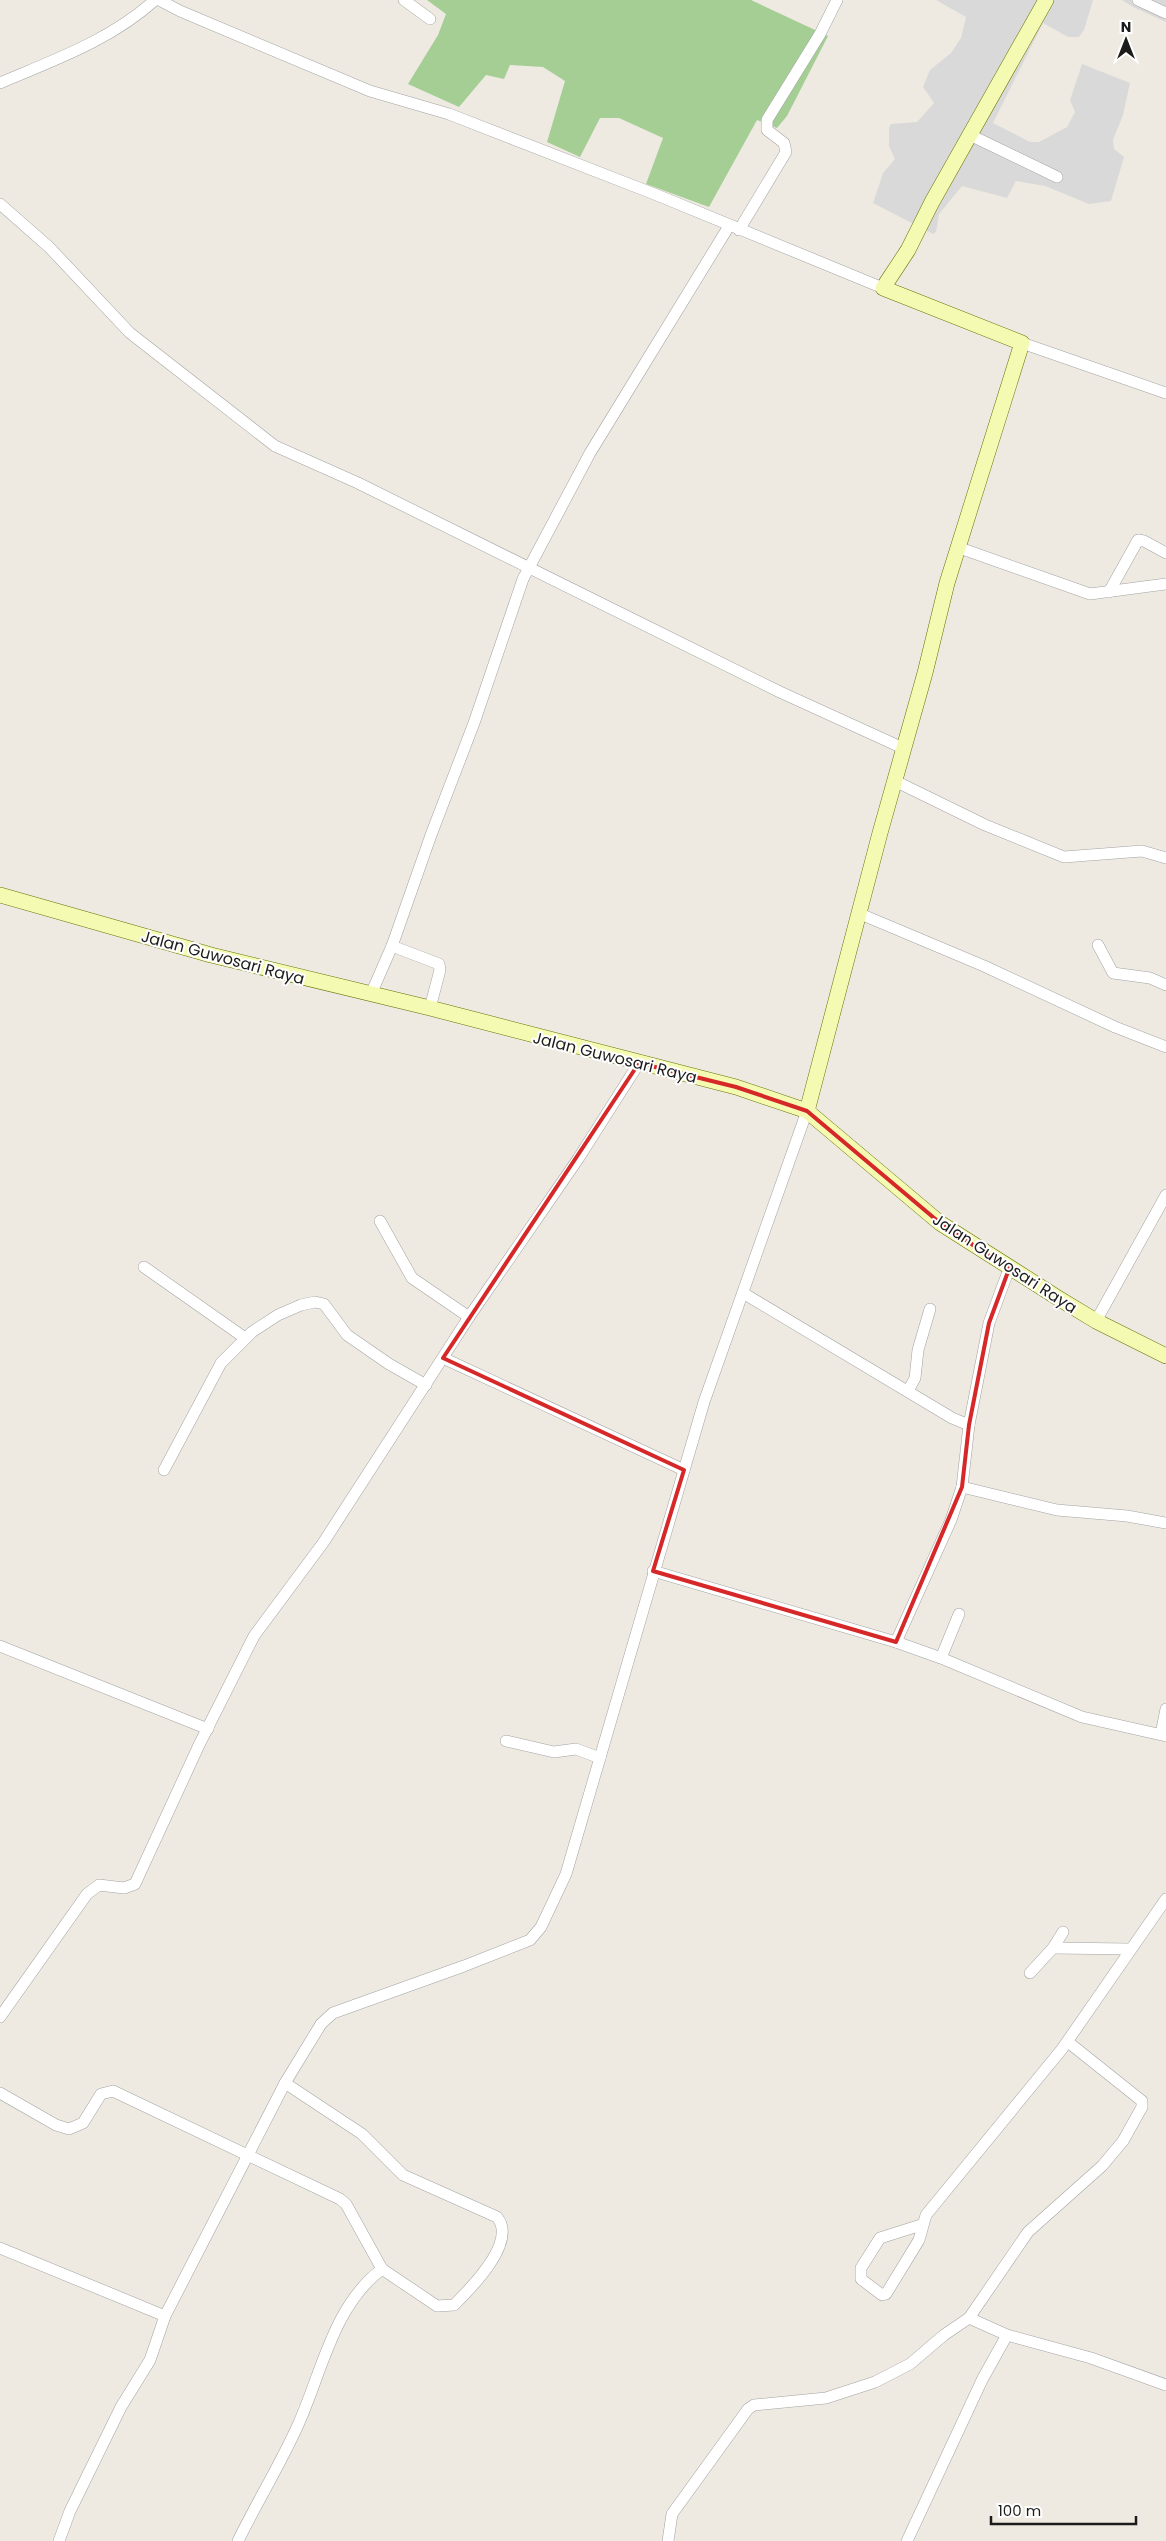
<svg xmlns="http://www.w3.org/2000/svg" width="1166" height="2541" viewBox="0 0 1166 2541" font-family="Poppins,sans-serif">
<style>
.residential{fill:#dad9d9}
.forest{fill:#a5ce95}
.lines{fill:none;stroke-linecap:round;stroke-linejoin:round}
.street-casing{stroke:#a3a3a3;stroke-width:12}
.secondary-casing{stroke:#657303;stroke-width:16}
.street{stroke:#fff;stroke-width:11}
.secondary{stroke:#f5fab3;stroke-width:15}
.marked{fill:none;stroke:#d62828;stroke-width:4;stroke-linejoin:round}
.labels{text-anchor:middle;stroke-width:4;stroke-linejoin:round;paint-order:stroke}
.street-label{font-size:16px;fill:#1c1c1c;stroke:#fff}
</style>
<rect width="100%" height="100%" fill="#eeeae1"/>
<g class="residential">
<path d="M 936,0 L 1093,0 L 1084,30 L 1079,37 L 1068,37 L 1043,23 L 993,123 L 1030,142 L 1039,142 L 1067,127 L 1075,112 L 1070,100 L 1082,64 L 1130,83 L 1123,115 L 1113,140 L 1114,149 L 1124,157 L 1111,201 L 1089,204 L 1045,186 L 1016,181 L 1007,198 L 962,186 L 939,214 L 936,232 L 933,234 L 873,203 L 883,173 L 895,159 L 889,146 L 889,128 L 891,124 L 917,122 L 934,103 L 923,87 L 930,70 L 951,53 L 961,38 L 966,17 Z"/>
<path d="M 1122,0 L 1166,0 L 1166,22 L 1133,7 Z"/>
</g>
<path class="forest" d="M 427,0 L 751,0 L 828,36 L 787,116 L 777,128 L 757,120 L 709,207 L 646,184 L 663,138 L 619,118 L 600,118 L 580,157 L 547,142 L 565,81 L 543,67 L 510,65 L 504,79 L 486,75 L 459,107 L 408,84 L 438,35 L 446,14 Z"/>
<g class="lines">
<g class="street-casing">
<g id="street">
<path d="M 159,0 L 180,11 L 370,91 L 449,114 L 657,195 L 883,288"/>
<path d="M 404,0 L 430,19"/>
<path d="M 1138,0 L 1166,13"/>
<path d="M 0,83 C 54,60 111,40 155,0"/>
<path d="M 970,135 L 1057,177"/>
<path d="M 0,204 L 49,247 L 130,333 L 275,446 L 358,483 L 780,692 L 905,749"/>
<path d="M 739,230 L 786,152 L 784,143 L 767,130 L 767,120 L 820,34 L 837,0"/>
<path d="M 1022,343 L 1166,393"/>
<path d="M 957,547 L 1090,594 L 1166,584"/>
<path d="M 1109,592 L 1138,540 L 1144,541 L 1166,553"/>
<path d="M 895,781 L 985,825 L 1064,857 L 1142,851 L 1166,858"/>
<path d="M 858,913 L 984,966 L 1115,1027 L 1166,1047"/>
<path d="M 1098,945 L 1113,973 L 1150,978 L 1166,985"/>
<path d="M 392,946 L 439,964 L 440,970 L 430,1008"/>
<path d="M 371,994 L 392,946 L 431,835 L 474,723 L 523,579 L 590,453 L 729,226"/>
<path d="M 380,1221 L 412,1278 L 469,1317"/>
<path d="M 144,1267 L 245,1338"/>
<path d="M 743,1293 L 952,1418 L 969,1425"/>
<path d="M 1096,1321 L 1166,1195"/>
<path d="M 443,1358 L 684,1470"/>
<path d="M 908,1391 L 915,1378 L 918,1350 L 930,1309"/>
<path d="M 164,1470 L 221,1363 L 252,1332 L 278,1315 L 301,1305 L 315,1302 L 324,1304 L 347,1335 L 389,1364 L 426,1385"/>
<path d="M 962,1487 L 1057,1510 L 1127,1516 L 1166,1523"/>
<path d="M 653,1571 L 896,1642 L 951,1520 L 962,1487 L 969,1425 L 989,1323 L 1009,1269"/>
<path d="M 896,1642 L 941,1658 L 1082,1717 L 1166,1736"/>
<path d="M 0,1646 L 208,1729"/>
<path d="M 941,1658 L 959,1614"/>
<path d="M 1161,1734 L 1166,1709"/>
<path d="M 506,1741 L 554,1752 L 576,1749 L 600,1758"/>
<path d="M 1053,1948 L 1130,1949"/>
<path d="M 1030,1973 L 1053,1948 L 1063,1932"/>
<path d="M 0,2017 L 87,1894 L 99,1885 L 124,1888 L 135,1884 L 199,1745 L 254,1636 L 323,1543 L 469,1317 L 578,1159 L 639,1063"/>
<path d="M 0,2093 L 56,2125 L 69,2129 L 83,2123 L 101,2094 L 113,2091 L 340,2199 L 346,2204 L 382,2269"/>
<path d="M 921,2225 L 880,2238 L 861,2268 L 861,2279 L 882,2295 L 886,2294 L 919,2240 L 926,2215 L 1062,2049 L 1166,1899"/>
<path d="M 0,2248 L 165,2316"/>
<path d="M 969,2318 L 1028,2232 L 1102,2166 L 1123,2141 L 1142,2107 L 1142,2101 L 1068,2042"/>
<path d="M 59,2541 L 70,2511 L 121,2407 L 150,2360 L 165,2316 L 285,2083 L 321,2024 L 333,2013 L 464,1966 L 530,1940 L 541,1927 L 566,1874 L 704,1402 L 807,1111"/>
<path d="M 238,2541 C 257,2502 280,2465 298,2425 C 322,2372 333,2306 382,2269 L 437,2306 L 454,2305 C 470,2289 518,2242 497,2217 L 403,2175 L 362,2134 L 285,2083"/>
<path d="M 668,2541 L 672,2514 L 748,2409 L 754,2405 L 826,2398 L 875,2382 L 910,2364 L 944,2335 L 969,2318 L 1007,2335"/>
<path d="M 907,2541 L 982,2380 L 1007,2335 L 1091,2358 L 1166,2385"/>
</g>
</g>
<g class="secondary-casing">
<g id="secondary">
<path d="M 0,895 L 211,955 L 430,1008 L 736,1087 L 807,1111 L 940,1223 L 1058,1298 L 1096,1321 L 1166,1356"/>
<path d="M 807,1111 L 880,833 L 925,673 L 947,583 L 1022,343 L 883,288 L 908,250 L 932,202 L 1046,0"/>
</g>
</g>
<use href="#street" class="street"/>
<use href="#secondary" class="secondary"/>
</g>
<path class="marked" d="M 639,1063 L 736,1087 L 807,1111 L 940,1223 L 1009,1269 L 989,1323 L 969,1425 L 962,1487 L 896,1642 L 653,1571 L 684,1470 L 443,1358 Z"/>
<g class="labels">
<g class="street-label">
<text transform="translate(223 957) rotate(15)" y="6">Jalan Guwosari Raya</text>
<text transform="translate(615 1057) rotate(14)" y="6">Jalan Guwosari Raya</text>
<text transform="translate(1005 1263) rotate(33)" y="6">Jalan Guwosari Raya</text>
</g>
</g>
<g transform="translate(1126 40)" stroke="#ffffff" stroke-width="4" paint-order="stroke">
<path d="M0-4L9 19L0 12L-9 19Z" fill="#1c1c1c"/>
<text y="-8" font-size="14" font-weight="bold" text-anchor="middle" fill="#1c1c1c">N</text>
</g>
<path d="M991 2516v8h145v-8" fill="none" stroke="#1c1c1c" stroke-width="2.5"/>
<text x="998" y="2516" font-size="15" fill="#1c1c1c" stroke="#ffffff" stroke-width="4" paint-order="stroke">100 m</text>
</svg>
